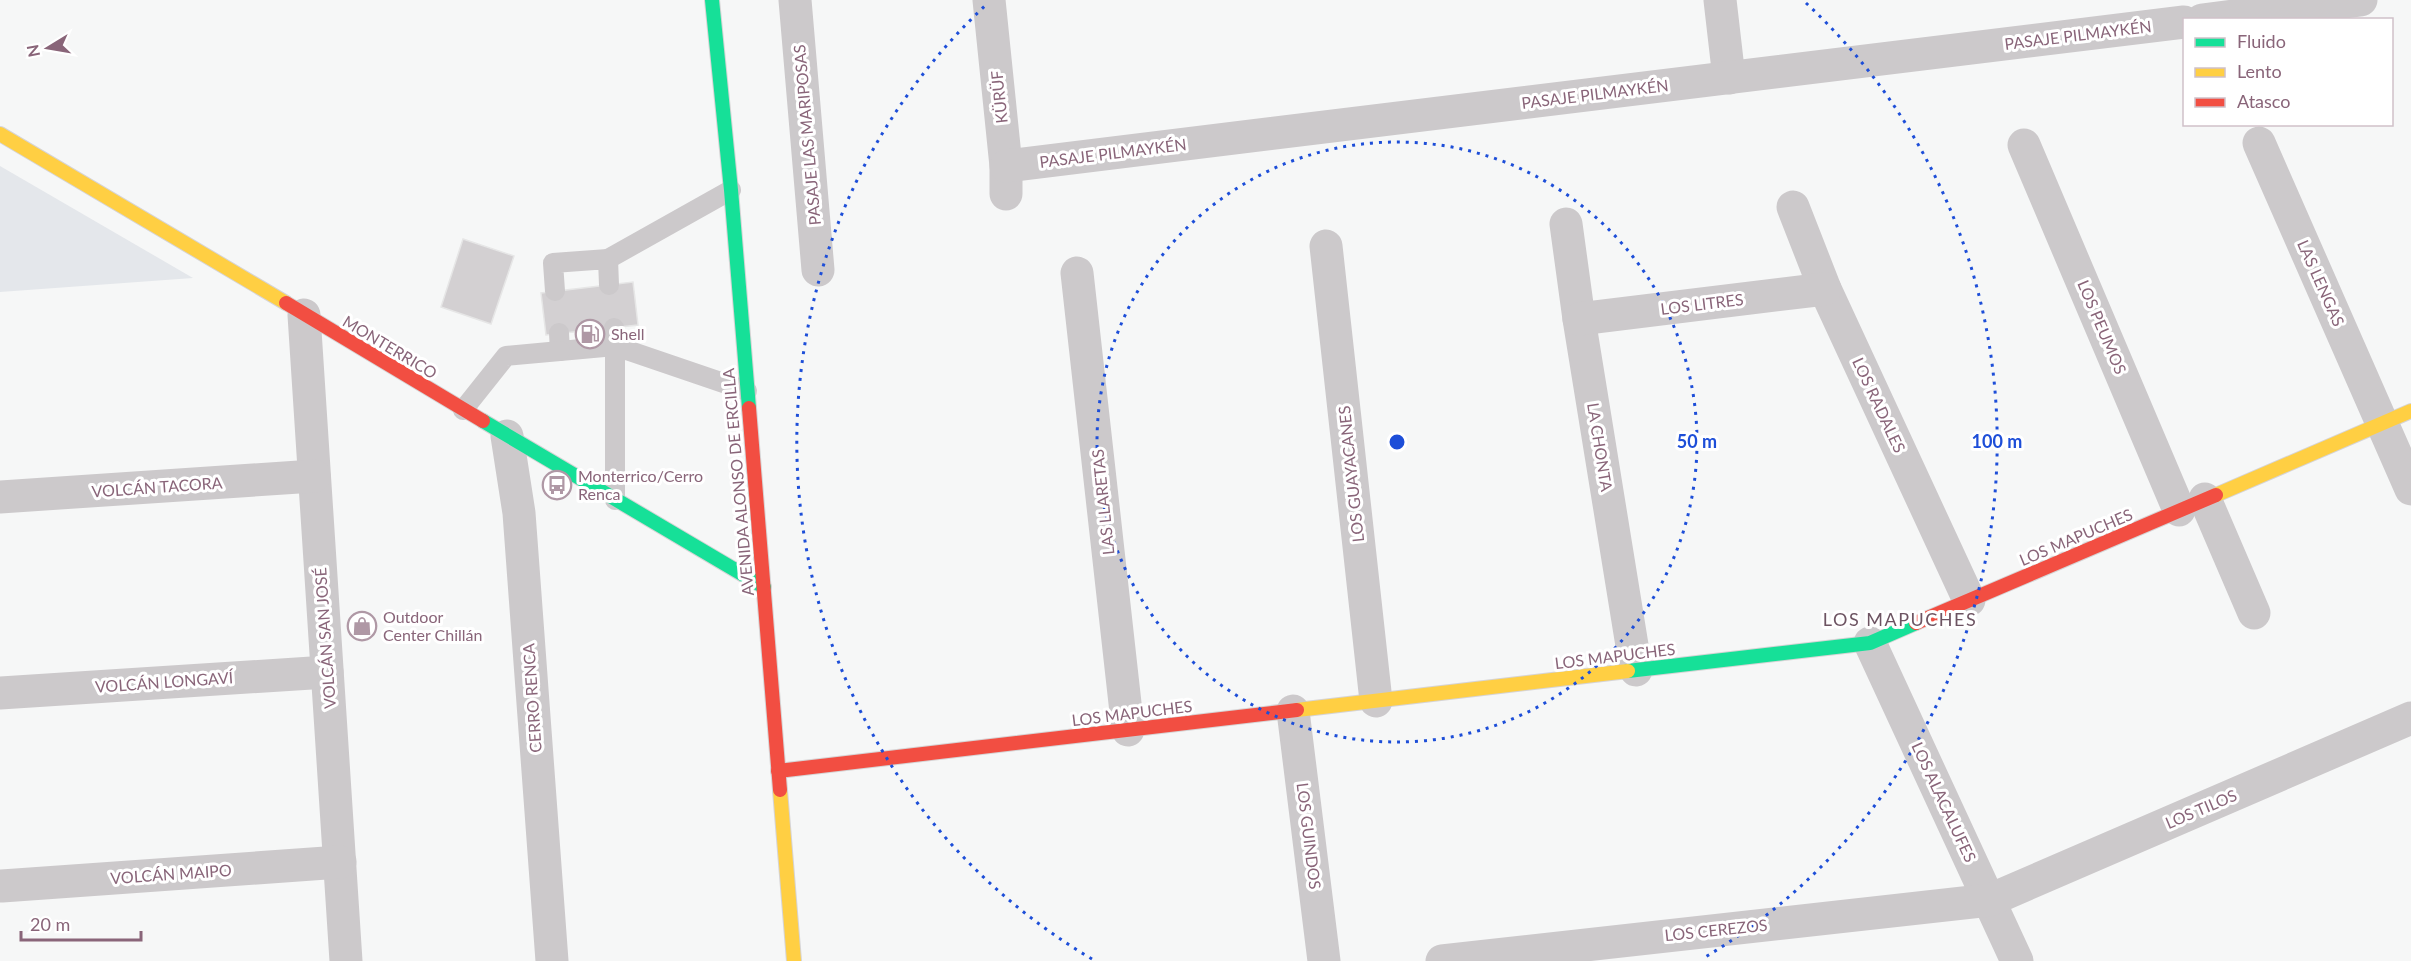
<svg xmlns="http://www.w3.org/2000/svg" width="2411" height="961" viewBox="0 0 2411 961" font-family="Lato,sans-serif">
<style>
.green{fill:#e4e7eb}
.building{fill:#d3d0d2;stroke:#e6e6e6;stroke-width:1.5}
.lines{fill:none;stroke-linecap:round;stroke-linejoin:round}
.fast-casing{stroke:#d6d4d5;stroke-width:16}
.slow-casing{stroke:#d6d4d5;stroke-width:16}
.jam-casing{stroke:#d6d4d5;stroke-width:16}
.lane{stroke:#ccc9cb;stroke-width:20}
.street{stroke:#ccc9cb;stroke-width:33}
.fast{stroke:#16e098;stroke-width:14}
.slow{stroke:#ffcf43;stroke-width:14}
.jam{stroke:#f24e42;stroke-width:14}
.ring{fill:none;stroke:#1d4ed8;stroke-width:3;stroke-dasharray:3 6}
.labels{text-anchor:middle;stroke-width:6;stroke-linejoin:round;paint-order:stroke}
.street-label{font-size:16px;fill:#896579;stroke:#fff}
.poi-label{font-size:16px;fill:#896579;stroke:#fff;text-anchor:start}
.neighbourhood-label{font-size:18px;letter-spacing:1.5px;fill:#6d5462;stroke:#fff}
.centre{fill:#1d4ed8;stroke:#fff;stroke-width:3}
.ring-label{font-size:18px;text-anchor:middle;font-weight:bold;fill:#1d4ed8;stroke:#fff;stroke-width:6;stroke-linejoin:round;paint-order:stroke}
</style>
<rect width="100%" height="100%" fill="#f6f7f7"/>
<path class="green" d="M 0,166 L 193,278 L 0,292 Z"/>
<g class="building">
<path d="M 463,239 L 514,256 L 491,324 L 441,307 Z"/>
<path d="M 633,282 L 638,325 L 546,335 L 541,293 Z"/>
</g>
<g class="lines">
<g class="fast-casing">
<g id="fast">
<path d="M 712,0 L 731,190 L 749,408"/>
<path d="M 483,421 L 764,587"/>
<path d="M 1628,671 L 1870,643 L 1916,623"/>
</g>
</g>
<g class="slow-casing">
<g id="slow">
<path d="M 0,134 L 286,303"/>
<path d="M 2216,495 L 2411,411"/>
<path d="M 1297,710 L 1628,671"/>
<path d="M 780,790 L 794,961"/>
</g>
</g>
<g class="jam-casing">
<g id="jam">
<path d="M 286,303 L 483,421"/>
<path d="M 749,408 L 780,790"/>
<path d="M 1916,623 L 2216,495"/>
<path d="M 778,771 L 1297,710"/>
</g>
</g>
<g class="lane">
<path d="M 608,259 L 731,190"/>
<path d="M 555,291 L 553,263 L 608,259 L 609,285"/>
<path d="M 559,333 L 560,351 L 615,346 L 614,328"/>
<path d="M 463,410 L 506,356 L 560,351"/>
<path d="M 615,500 L 615,346 L 747,391"/>
</g>
<g class="street">
<path d="M 795,0 L 818,270"/>
<path d="M 989,0 L 1006,166 L 1006,194"/>
<path d="M 1720,0 L 1729,78"/>
<path d="M 2202,20 L 2361,0"/>
<path d="M 2259,143 L 2411,489"/>
<path d="M 2024,145 L 2179,510"/>
<path d="M 1006,166 L 2184,22"/>
<path d="M 1793,207 L 1825,289 L 1969,600"/>
<path d="M 1566,224 L 1579,319 L 1636,670"/>
<path d="M 1326,246 L 1376,701"/>
<path d="M 1077,273 L 1128,730"/>
<path d="M 304,315 L 346,961"/>
<path d="M 1579,319 L 1825,289"/>
<path d="M 507,436 L 519,513 L 552,961"/>
<path d="M 0,497 L 314,476"/>
<path d="M 2205,499 L 2254,613"/>
<path d="M 1870,643 L 2017,961"/>
<path d="M 0,693 L 327,672"/>
<path d="M 1293,711 L 1324,961"/>
<path d="M 2,886 L 340,862"/>
<path d="M 1442,961 L 1990,900 L 2411,718"/>
</g>
<use href="#fast" class="fast"/>
<use href="#slow" class="slow"/>
<use href="#jam" class="jam"/>
</g>
<g class="ring">
<circle cx="1397" cy="442" r="300"/>
<path d="M1092 959A600 600 0 0 1 988 3M1806 3A600 600 0 0 1 1702 959"/>
</g>
<defs>
<g id="fuel-ring" transform="scale(1.5)"><circle r="9.5" fill="#fff" stroke="#af98a5" stroke-width="1.5"/><path d="M-5.5-6h7V0h2V4h1.3V-2.5L3-4.5l.8-.8L6-3V5H2.5V1h-1V6h-7ZM-4.2-4.7v3.2H.2V-4.7Z" fill="#af98a5"/></g>
<g id="bus-ring" transform="scale(1.5)"><circle r="9.5" fill="#fff" stroke="#af98a5" stroke-width="1.5"/><path d="M-5-6H5V4H4V6H2V4H-2V6H-4V4H-5ZM-3.5-4V0h7V-4ZM-3.5 1.2v1.5H-2V1.2ZM2 1.2v1.5H3.5V1.2Z" fill="#af98a5"/></g>
<g id="shop-ring" transform="scale(1.5)"><circle r="9.5" fill="#fff" stroke="#af98a5" stroke-width="1.5"/><path d="M-5-2.5h2.3a2.7 3.5 0 0 1 5.4 0H5L5.5 6h-11ZM-1.5-2.5h3a1.5 2.3 0 0 0-3 0Z" fill="#af98a5"/></g>
</defs>
<g fill-rule="evenodd">
<use href="#fuel-ring" x="590" y="334"/>
<use href="#bus-ring" x="557" y="485"/>
<use href="#shop-ring" x="362" y="626"/>
</g>
<g class="labels">
<g class="street-label">
<text transform="translate(2078 35) rotate(-7)" y="6">PASAJE PILMAYKÉN</text>
<text transform="translate(1595 94) rotate(-7)" y="6">PASAJE PILMAYKÉN</text>
<text transform="translate(999 97) rotate(-96)" y="6">KÜRÜF</text>
<text transform="translate(807 135) rotate(-95)" y="6">PASAJE LAS MARIPOSAS</text>
<text transform="translate(1113 153) rotate(-7)" y="6">PASAJE PILMAYKÉN</text>
<text transform="translate(2321 283) rotate(66)" y="6">LAS LENGAS</text>
<text transform="translate(1702 304) rotate(-7)" y="6">LOS LITRES</text>
<text transform="translate(2102 327) rotate(67)" y="6">LOS PEUMOS</text>
<text transform="translate(390 347) rotate(31)" y="6">MONTERRICO</text>
<text transform="translate(1879 405) rotate(65)" y="6">LOS RADALES</text>
<text transform="translate(1600 447) rotate(81)" y="6">LA CHONTA</text>
<text transform="translate(1351 474) rotate(-96)" y="6">LOS GUAYACANES</text>
<text transform="translate(738 482) rotate(-95)" y="6">AVENIDA ALONSO DE ERCILLA</text>
<text transform="translate(157 487) rotate(-4)" y="6">VOLCÁN TACORA</text>
<text transform="translate(1103 502) rotate(-96)" y="6">LAS LLARETAS</text>
<text transform="translate(2076 537) rotate(-23)" y="6">LOS MAPUCHES</text>
<text transform="translate(325 638) rotate(-94)" y="6">VOLCÁN SAN JOSÉ</text>
<text transform="translate(1615 656) rotate(-7)" y="6">LOS MAPUCHES</text>
<text transform="translate(164 682) rotate(-4)" y="6">VOLCÁN LONGAVÍ</text>
<text transform="translate(532 698) rotate(-94)" y="6">CERRO RENCA</text>
<text transform="translate(1132 713) rotate(-7)" y="6">LOS MAPUCHES</text>
<text transform="translate(1944 802) rotate(65)" y="6">LOS ALACALUFES</text>
<text transform="translate(2201 809) rotate(-23)" y="6">LOS TILOS</text>
<text transform="translate(1309 836) rotate(83)" y="6">LOS GUINDOS</text>
<text transform="translate(171 874) rotate(-4)" y="6">VOLCÁN MAIPO</text>
<text transform="translate(1716 930) rotate(-6)" y="6">LOS CEREZOS</text>
</g>
<g class="poi-label">
<text x="611" y="340">Shell</text>
<text x="578" y="482">Monterrico/Cerro<tspan x="578" dy="18">Renca</tspan></text>
<text x="383" y="623">Outdoor<tspan x="383" dy="18">Center Chillán</tspan></text>
</g>
<g class="neighbourhood-label">
<text x="1900" y="626">LOS MAPUCHES</text>
</g>
</g>
<circle cx="1397" cy="442" r="9" class="centre"/>
<g class="ring-label">
<text x="1697" y="448">50 m</text>
<text x="1997" y="448">100 m</text>
</g>
<rect x="2183" y="18" width="210" height="108" fill="#ffffff" stroke="#d0c1c9" stroke-width="1.5"/>
<rect x="2195" y="38" width="30" height="9" fill="#16e098" stroke="#d0c1c9" stroke-width="1.5"/>
<text x="2237" y="48" font-size="18" fill="#896579">Fluido</text>
<rect x="2195" y="68" width="30" height="9" fill="#ffcf43" stroke="#d0c1c9" stroke-width="1.5"/>
<text x="2237" y="78" font-size="18" fill="#896579">Lento</text>
<rect x="2195" y="98" width="30" height="9" fill="#f24e42" stroke="#d0c1c9" stroke-width="1.5"/>
<text x="2237" y="108" font-size="18" fill="#896579">Atasco</text>
<g transform="translate(48 48) rotate(259)" stroke="#ffffff" stroke-width="4.5" paint-order="stroke">
<path d="M0-4.5L10 22L0 15L-10 22Z" fill="#896579"/>
<text y="-9" font-size="16" font-weight="bold" text-anchor="middle" fill="#896579">N</text>
</g>
<path d="M21 931v9h120v-9" fill="none" stroke="#896579" stroke-width="3"/>
<text x="30" y="931" font-size="18" fill="#896579" stroke="#ffffff" stroke-width="4.5" paint-order="stroke">20 m</text>
</svg>
